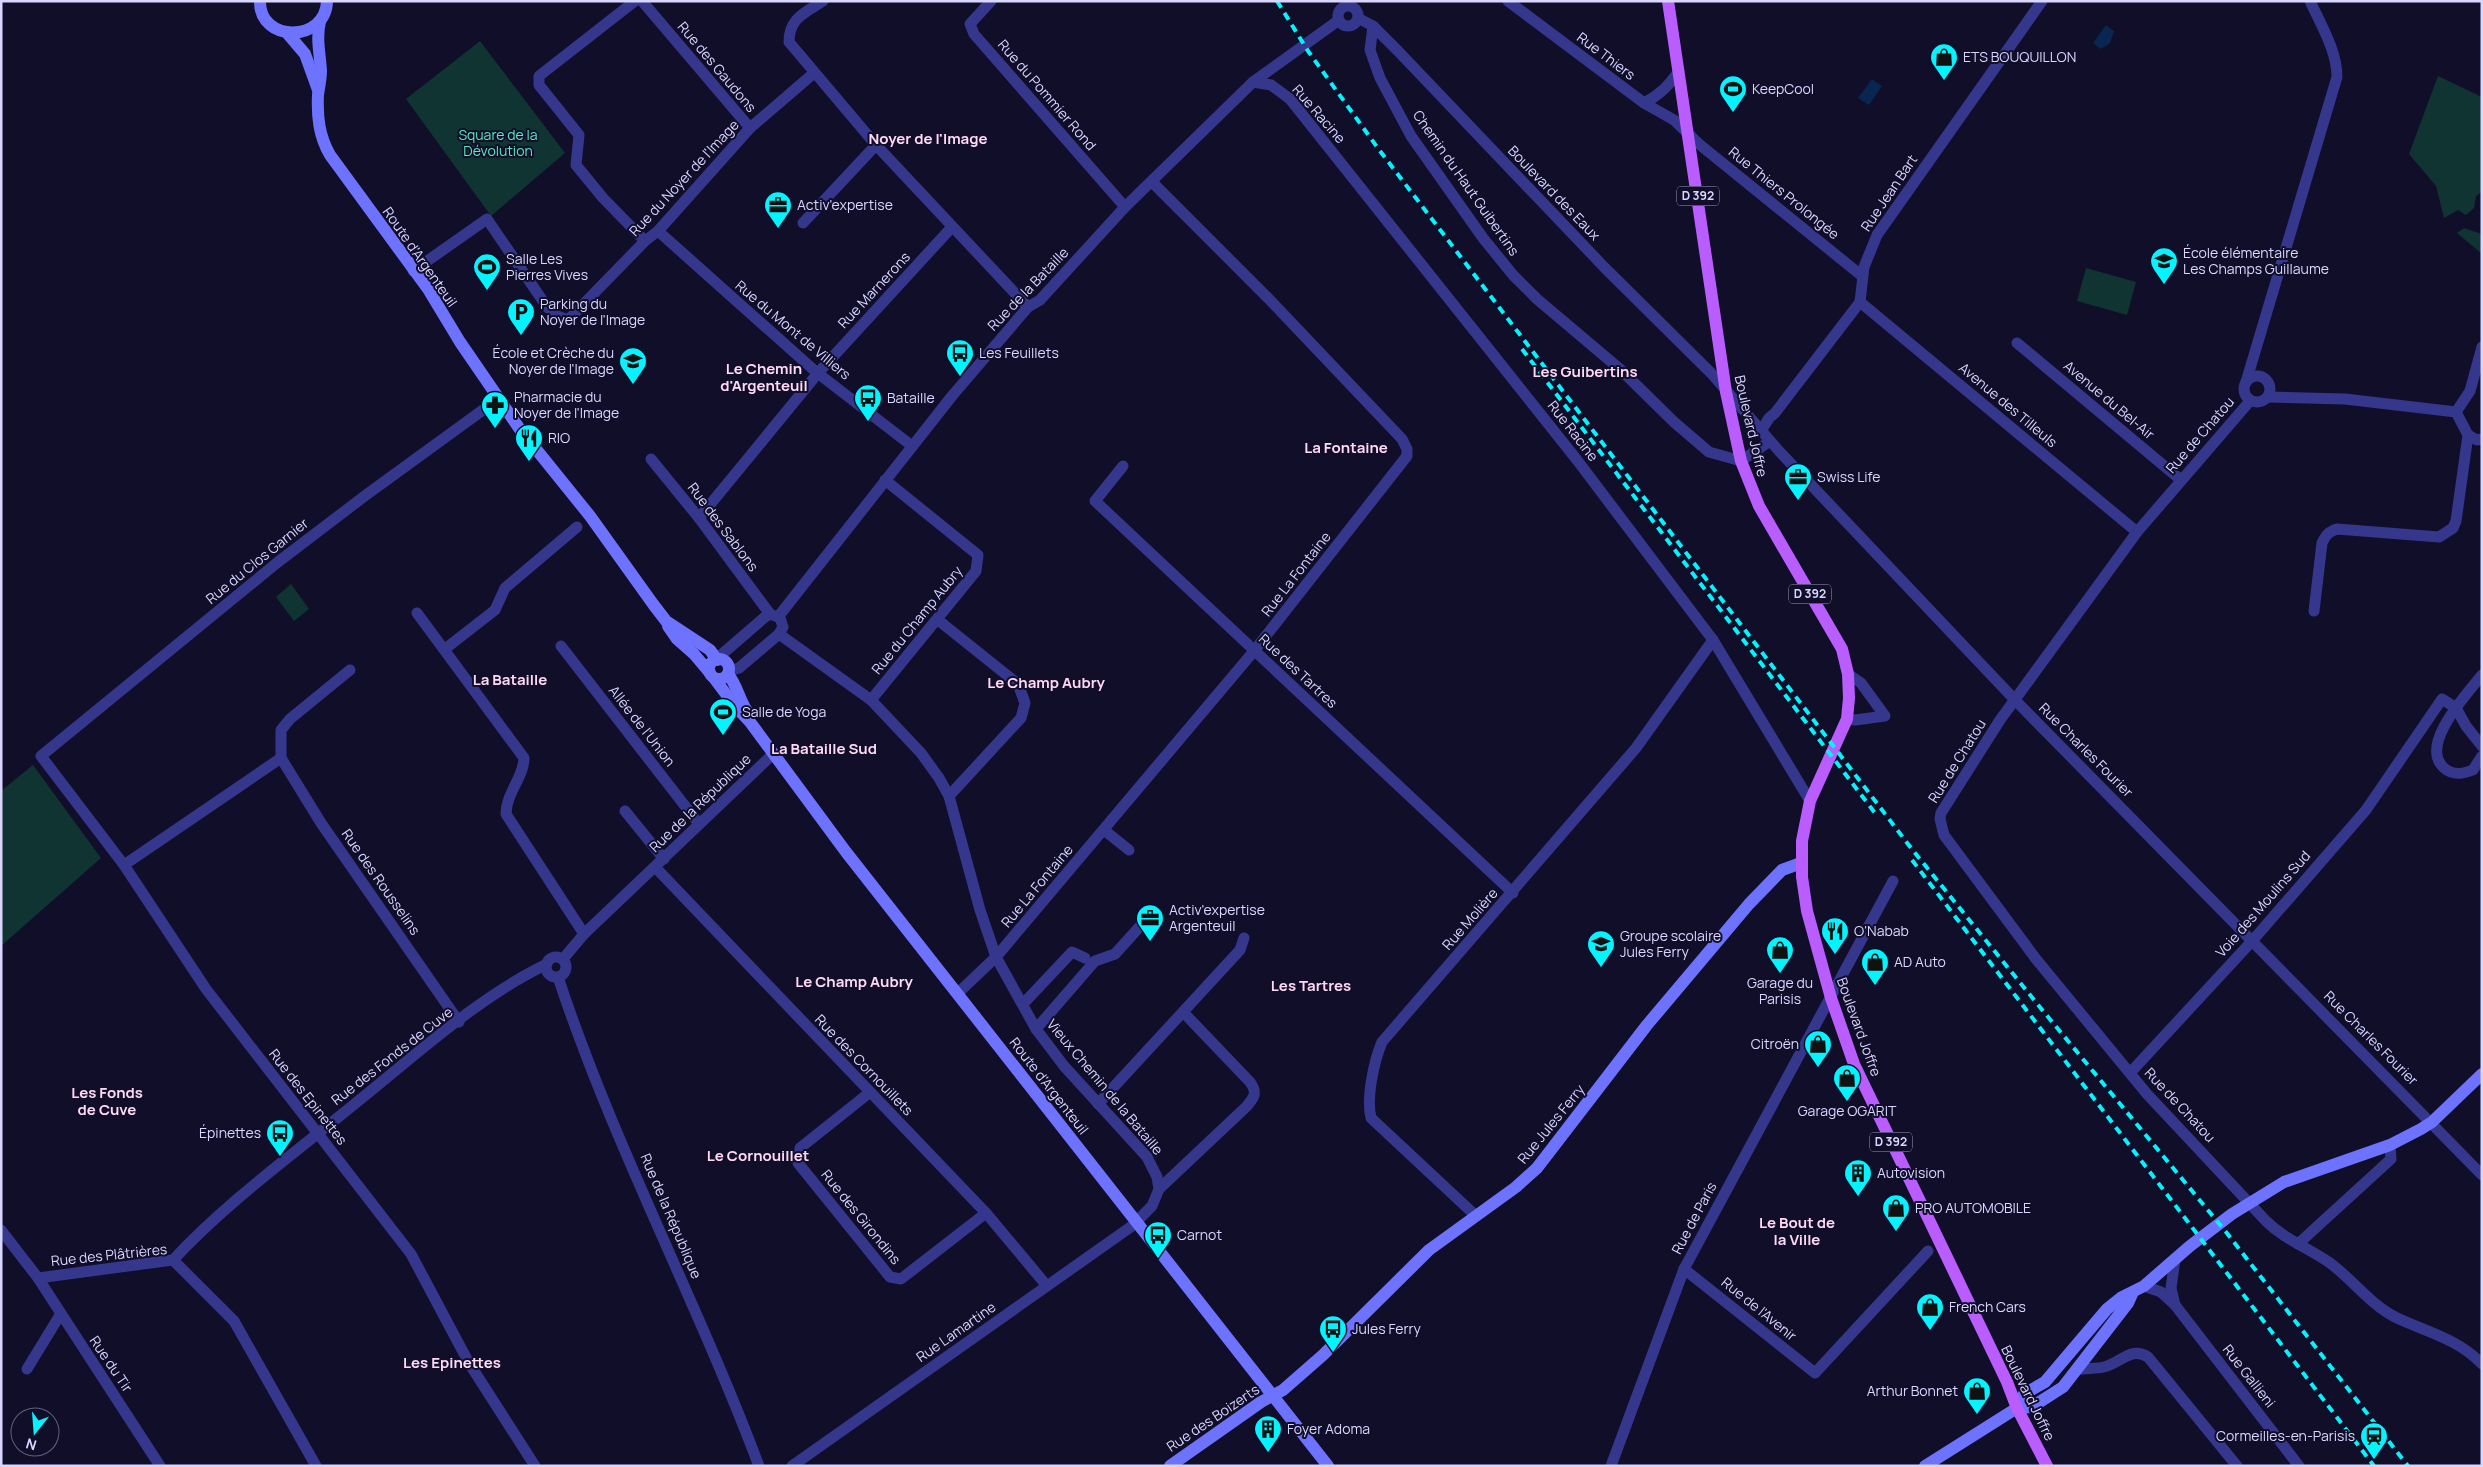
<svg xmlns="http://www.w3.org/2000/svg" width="2483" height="1467" viewBox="0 0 2483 1467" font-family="Manrope,sans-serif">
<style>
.green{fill:#103431}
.water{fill:#08264f}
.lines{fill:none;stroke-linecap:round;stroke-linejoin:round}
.street{stroke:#35378d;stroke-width:11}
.secondary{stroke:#6d73ff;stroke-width:12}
.primary{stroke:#b95dff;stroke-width:12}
.rail{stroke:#02f5ff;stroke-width:4;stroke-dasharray:8 6;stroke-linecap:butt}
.labels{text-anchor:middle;stroke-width:4;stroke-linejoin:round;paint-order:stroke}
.shield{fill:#110e2a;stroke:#9d9abf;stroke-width:1}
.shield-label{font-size:12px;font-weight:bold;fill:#d9d6ff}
.street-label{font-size:14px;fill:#d9d6ff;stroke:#110e2a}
.poi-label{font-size:14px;fill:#d9d6ff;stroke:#110e2a;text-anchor:start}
.park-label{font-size:14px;fill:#57eabd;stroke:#110e2a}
.neighbourhood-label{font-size:15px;font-weight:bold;fill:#ffd8f3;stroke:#110e2a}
</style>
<rect width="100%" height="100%" fill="#110e2a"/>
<g class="green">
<path d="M 480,41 L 565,153 L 491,216 L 406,99 Z"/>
<path d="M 2438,76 L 2482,97 L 2482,192 L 2476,196 L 2474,208 L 2466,215 L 2458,210 L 2444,218 L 2436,186 L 2409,154 Z"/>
<path d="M 2464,228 L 2482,234 L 2482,254 L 2457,233 Z"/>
<path d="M 2086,268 L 2136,282 L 2127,315 L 2077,301 Z"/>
<path d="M 291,584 L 309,609 L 294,621 L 276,597 Z"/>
<path d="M 33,765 L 101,858 L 1,946 L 1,791 Z"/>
</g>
<g class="water">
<path d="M 2106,25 L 2114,31 L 2110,43 L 2101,49 L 2093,43 Z"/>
<path d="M 1872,79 L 1882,86 L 1869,105 L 1858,98 Z"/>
</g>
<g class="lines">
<g class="street">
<path d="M 635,1 L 539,76 L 539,85 L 579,135 L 576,165 L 603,198 L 645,241"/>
<path d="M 642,1 L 750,128"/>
<path d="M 823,1 C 805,13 789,18 789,42 L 876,145 L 1028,307"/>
<path d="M 991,1 L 970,24 L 974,34 L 1125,207"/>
<path d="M 1508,1 L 1644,103 L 1674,120 L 1699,144 L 1862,276"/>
<circle cx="1348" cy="16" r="10"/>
<path d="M 1358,18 L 1373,26 L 1398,51 L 1605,268 L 1711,373 L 1779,451 L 2015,700 L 2482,1175"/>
<path d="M 1373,26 L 1370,50 L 1380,78 L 1411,136 L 1483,238 L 1513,275 L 1537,299 L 1621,370 L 1674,422 L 1709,452 L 1741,461 L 1770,441"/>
<path d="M 1253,82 L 1271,85 L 1290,99 L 1577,460 L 1713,640 L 1810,801"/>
<path d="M 1644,103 C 1660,95 1669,85 1679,71"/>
<path d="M 803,223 L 876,145"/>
<path d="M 658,231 L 815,371 L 912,446"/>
<path d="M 413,271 L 487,219 L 547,307 L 557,316 L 568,320 L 645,241 L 658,231 L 750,128 L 814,73"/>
<path d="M 1860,302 L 2137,532"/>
<path d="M 2017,343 L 2181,480"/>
<circle cx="2257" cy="389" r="13"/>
<path d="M 2246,382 L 2337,77 C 2337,51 2321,25 2310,1"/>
<path d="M 2268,397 L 2345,399 L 2456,412 L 2470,391 L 2482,347"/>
<path d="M 498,399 L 366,495 L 278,562 L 41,756 L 124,865 L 206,989 L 411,1254 L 469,1363 L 535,1466"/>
<path d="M 2250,401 L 2137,532 L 2000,720 L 1941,813 L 1940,819 L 1944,835 L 2036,959 L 2147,1094 L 2266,1221 C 2285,1240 2309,1248 2330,1263 C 2353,1280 2370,1304 2395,1317 C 2426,1332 2457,1338 2482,1364"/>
<path d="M 2456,412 L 2468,435"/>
<path d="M 1761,431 L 1769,418 L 1775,413 L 1860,302 L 1864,267 L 1877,235 L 2042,1"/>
<path d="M 2468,435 L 2477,440 L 2482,439"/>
<path d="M 651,459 L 699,518 L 770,614"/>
<path d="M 1123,466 L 1095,501 L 1513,893"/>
<path d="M 699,518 L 818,373 L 952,227"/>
<path d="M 2314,611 L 2322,543 C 2326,535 2328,532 2337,529 L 2439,537 L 2453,528 L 2456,521 L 2468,435"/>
<path d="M 417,613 L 524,758 C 524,777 506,793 506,814 L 584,934"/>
<path d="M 778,617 L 952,396 L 1028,307 L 1040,300 L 1125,207 L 1253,82 L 1339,20"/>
<path d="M 938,620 L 1018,684 L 1025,703 L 1021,718 L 949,796"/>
<path d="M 779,634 L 871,700 L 921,753 L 939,778 L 949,796 L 980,910 L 996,957 L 1036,1029 L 1064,1066 L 1147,1157 L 1157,1177 L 1159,1189 L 1152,1206 L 1132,1226 L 792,1466"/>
<path d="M 561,646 L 699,824"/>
<path d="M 445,649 L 495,610 L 505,588 L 577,527"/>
<path d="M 723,660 L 721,655 L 765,617 L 770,614 L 780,618 L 783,627 L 779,634 L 739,668 L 729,671"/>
<path d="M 2482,675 C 2468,693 2418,745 2444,768 C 2453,776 2463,774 2473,770 L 2482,756"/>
<path d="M 871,700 L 976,571 L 978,555 L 885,480"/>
<path d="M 1847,719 L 1855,720 L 1885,716 L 1861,683 L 1848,674"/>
<path d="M 281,758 L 281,730 L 290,719 L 350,670"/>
<path d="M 625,811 L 664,859"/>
<path d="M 1104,830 L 1129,850"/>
<path d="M 124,865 L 281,758 L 321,823 L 459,1022"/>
<path d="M 655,867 L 986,1213 L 1047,1286"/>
<circle cx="556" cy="967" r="10"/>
<path d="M 563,959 L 584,934 L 773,754"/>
<path d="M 558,977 C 613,1144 697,1301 759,1466"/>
<path d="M 958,993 L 996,957 L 1254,651 L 1407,456 L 1407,449 L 1402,439 L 1269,299 L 1152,182"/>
<path d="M 1023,1004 L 1072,952 L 1085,958"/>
<path d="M 1036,1029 L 1095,961 L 1115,954 L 1152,913"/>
<path d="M 2130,1073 L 2253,940 L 2366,810 L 2442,699 L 2456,708 L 2466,726 L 2482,746"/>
<path d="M 869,1093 L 800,1148 L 798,1163 L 890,1277 L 901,1279 L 986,1213"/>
<path d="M 1098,1104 L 1240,950 L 1244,938"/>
<path d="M 1159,1189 L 1246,1107 C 1254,1098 1258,1093 1250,1082 L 1184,1013"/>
<path d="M 1476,1216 L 1371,1118 C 1366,1098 1374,1061 1382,1042 L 1636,748 L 1713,640"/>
<path d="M 1,1230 L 38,1278 L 160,1466"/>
<path d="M 2298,1244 L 2391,1159 L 2390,1145"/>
<path d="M 173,1260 C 228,1201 295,1153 357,1102 C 416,1055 478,997 547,964"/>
<path d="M 173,1260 L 234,1321 L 316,1466"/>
<path d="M 1684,1269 L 1815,1373 L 1928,1251"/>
<path d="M 38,1278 L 173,1260"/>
<path d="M 2144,1286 L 2161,1292 L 2175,1305 L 2299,1466"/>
<path d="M 2175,1305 L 2171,1288 L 2175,1259"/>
<path d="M 27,1369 L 60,1315"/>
<path d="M 2076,1370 C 2086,1368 2095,1369 2104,1367 C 2121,1363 2131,1346 2148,1357 L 2237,1466"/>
<path d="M 1611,1466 L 1684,1269 L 1893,881"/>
</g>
<g class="secondary">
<path d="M 260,1 C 259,43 326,43 327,1"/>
<path d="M 320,21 C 316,40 320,53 321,71 C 321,79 319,87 318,95 C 317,117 319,136 330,155 L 428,289 L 460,342 L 519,428 L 590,516 L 653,604 L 666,621 L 710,650 L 717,660"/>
<path d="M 288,34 L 305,54 L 318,90"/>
<path d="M 668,626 L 677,639 L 694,654 L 710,673"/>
<circle cx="719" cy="669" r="10"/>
<path d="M 728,674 C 737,685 739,699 747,711"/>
<path d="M 714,678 L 735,706 L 750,722 L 846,852 L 1328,1466"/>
<path d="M 2017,1408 L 2024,1394 L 2045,1382 L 2107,1309 L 2122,1297 L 2144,1286 L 2190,1246 L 2232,1214 L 2284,1182 L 2390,1145 L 2421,1129 L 2432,1122 L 2482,1074"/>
<path d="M 1170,1466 L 1261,1402 L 1283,1390 L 1323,1355 L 1429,1250 L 1516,1187 L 1537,1168 L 1647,1025 L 1749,904 L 1782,870 L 1801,863"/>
<path d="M 1925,1466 L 2017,1408 L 2032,1407 L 2063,1387 L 2128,1303 L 2133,1292"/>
</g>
<path class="primary" d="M 1668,1 L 1726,392 L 1741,461 L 1759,506 L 1842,649 L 1848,674 L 1849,698 L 1847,719 L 1810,801 L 1802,841 L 1802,877 L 1807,911 L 1831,998 L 1854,1064 L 2007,1382 L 2017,1408 L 2047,1466"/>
<g class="rail">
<path d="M 1277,1 L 1308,51 L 1377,147 L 1911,848 L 2039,1006 L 2226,1232 L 2408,1466"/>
<path d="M 1522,349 L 1878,817"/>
<path d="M 1912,860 L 2374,1466"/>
</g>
</g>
<defs>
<g id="shop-pin" transform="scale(1.4375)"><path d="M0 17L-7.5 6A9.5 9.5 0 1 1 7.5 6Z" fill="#02f5ff" stroke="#110e2a"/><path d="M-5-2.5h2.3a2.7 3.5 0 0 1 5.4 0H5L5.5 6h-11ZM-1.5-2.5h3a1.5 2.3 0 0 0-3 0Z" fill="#111"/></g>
<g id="stadium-pin" transform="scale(1.4375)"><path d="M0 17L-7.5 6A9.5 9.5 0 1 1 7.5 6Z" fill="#02f5ff" stroke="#110e2a"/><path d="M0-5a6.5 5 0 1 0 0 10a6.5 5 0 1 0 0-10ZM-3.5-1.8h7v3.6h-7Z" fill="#111"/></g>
<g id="office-pin" transform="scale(1.4375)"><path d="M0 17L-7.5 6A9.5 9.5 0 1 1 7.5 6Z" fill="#02f5ff" stroke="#110e2a"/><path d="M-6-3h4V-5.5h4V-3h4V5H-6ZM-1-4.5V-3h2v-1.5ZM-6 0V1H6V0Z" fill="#111"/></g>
<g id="school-pin" transform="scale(1.4375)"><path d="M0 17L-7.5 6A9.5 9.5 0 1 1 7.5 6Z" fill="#02f5ff" stroke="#110e2a"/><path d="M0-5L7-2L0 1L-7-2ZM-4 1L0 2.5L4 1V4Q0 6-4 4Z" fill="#111"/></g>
<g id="parking-pin" transform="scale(1.4375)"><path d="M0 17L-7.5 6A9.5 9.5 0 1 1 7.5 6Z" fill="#02f5ff" stroke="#110e2a"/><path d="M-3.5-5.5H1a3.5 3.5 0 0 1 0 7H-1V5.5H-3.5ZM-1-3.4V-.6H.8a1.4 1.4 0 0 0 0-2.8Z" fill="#111"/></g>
<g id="bus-pin" transform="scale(1.4375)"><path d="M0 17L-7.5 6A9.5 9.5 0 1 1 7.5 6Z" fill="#02f5ff" stroke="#110e2a"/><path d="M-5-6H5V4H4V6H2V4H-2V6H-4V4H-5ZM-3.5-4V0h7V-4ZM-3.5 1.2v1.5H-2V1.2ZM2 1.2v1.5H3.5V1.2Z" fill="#111"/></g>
<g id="pharmacy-pin" transform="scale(1.4375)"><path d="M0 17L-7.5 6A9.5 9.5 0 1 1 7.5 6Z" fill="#02f5ff" stroke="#110e2a"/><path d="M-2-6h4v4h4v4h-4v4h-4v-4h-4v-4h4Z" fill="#111"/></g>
<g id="restaurant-pin" transform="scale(1.4375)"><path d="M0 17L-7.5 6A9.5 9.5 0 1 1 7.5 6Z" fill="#02f5ff" stroke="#110e2a"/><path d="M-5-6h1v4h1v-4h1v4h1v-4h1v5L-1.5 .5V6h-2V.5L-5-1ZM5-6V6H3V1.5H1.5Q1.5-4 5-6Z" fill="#111"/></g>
<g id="building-pin" transform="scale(1.4375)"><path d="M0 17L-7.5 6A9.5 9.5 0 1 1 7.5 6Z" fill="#02f5ff" stroke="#110e2a"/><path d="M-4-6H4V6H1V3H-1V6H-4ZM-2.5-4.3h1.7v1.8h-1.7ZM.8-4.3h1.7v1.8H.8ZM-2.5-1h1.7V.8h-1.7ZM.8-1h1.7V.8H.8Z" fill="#111"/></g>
<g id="station-pin" transform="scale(1.4375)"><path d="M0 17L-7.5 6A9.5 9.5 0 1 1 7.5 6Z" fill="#02f5ff" stroke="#110e2a"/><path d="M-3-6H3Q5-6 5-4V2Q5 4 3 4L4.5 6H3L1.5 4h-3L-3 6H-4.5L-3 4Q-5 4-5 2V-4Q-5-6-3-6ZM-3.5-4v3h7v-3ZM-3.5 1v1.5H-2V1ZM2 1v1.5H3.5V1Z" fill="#111"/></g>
</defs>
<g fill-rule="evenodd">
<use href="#shop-pin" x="1944" y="57"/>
<use href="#stadium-pin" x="1733" y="89"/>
<use href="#office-pin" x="778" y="205"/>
<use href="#school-pin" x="2164" y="261"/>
<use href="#stadium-pin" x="487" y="267"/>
<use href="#parking-pin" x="521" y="312"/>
<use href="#bus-pin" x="960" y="353"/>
<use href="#school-pin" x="633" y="361"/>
<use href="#bus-pin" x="868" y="398"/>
<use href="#pharmacy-pin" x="495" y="405"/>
<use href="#restaurant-pin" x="529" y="438"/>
<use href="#office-pin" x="1798" y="477"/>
<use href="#stadium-pin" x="723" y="712"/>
<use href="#office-pin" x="1150" y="918"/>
<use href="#restaurant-pin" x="1835" y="931"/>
<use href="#school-pin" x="1601" y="944"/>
<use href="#shop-pin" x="1780" y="950"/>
<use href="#shop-pin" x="1875" y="962"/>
<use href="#shop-pin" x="1818" y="1044"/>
<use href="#shop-pin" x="1847" y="1078"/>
<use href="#bus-pin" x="280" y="1133"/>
<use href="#building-pin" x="1858" y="1173"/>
<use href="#shop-pin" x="1896" y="1208"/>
<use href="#bus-pin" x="1158" y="1235"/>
<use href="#shop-pin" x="1930" y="1307"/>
<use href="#bus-pin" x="1333" y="1329"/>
<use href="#shop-pin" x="1977" y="1391"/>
<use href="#building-pin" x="1268" y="1429"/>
<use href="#station-pin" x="2374" y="1436"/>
</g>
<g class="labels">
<g class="shield">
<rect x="1677" y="186.5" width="42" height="19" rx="4"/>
<rect x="1789" y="584.5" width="42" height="19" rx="4"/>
<rect x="1870" y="1132.5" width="42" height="19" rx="4"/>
</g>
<g class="shield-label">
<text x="1698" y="200">D 392</text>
<text x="1810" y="598">D 392</text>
<text x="1891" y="1146">D 392</text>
</g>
<g class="street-label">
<text transform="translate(1606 56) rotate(37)" y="5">Rue Thiers</text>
<text transform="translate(717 67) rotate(50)" y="5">Rue des Gaudons</text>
<text transform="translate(1047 95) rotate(49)" y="5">Rue du Pommier Rond</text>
<text transform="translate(1319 114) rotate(49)" y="5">Rue Racine</text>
<text transform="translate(684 178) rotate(-47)" y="5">Rue du Noyer de l'Image</text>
<text transform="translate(1466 183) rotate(55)" y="5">Chemin du Haut Guibertins</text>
<text transform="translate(1554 193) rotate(46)" y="5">Boulevard des Eaux</text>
<text transform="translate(1784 193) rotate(39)" y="5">Rue Thiers Prolongée</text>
<text transform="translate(1889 193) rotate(-56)" y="5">Rue Jean Bart</text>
<text transform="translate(420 257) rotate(55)" y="5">Route d'Argenteuil</text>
<text transform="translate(1028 289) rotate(-46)" y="5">Rue de la Bataille</text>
<text transform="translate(874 290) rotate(-47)" y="5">Rue Marnerons</text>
<text transform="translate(793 330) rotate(40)" y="5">Rue du Mont de Villiers</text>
<text transform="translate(2109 400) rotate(40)" y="5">Avenue du Bel-Air</text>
<text transform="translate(2008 405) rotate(40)" y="5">Avenue des Tilleuls</text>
<text transform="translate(1751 426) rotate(77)" y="5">Boulevard Joffre</text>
<text transform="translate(1573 431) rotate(52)" y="5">Rue Racine</text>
<text transform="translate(2200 435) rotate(-49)" y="5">Rue de Chatou</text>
<text transform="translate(723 527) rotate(53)" y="5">Rue des Sablons</text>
<text transform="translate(257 561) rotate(-39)" y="5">Rue du Clos Garnier</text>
<text transform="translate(1296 574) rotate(-52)" y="5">Rue La Fontaine</text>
<text transform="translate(917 620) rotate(-51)" y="5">Rue du Champ Aubry</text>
<text transform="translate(1298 671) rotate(43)" y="5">Rue des Tartres</text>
<text transform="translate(642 726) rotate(52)" y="5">Allée de l'Union</text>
<text transform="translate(2086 750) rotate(45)" y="5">Rue Charles Fourier</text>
<text transform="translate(1957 761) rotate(-58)" y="5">Rue de Chatou</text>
<text transform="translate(700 803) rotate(-44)" y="5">Rue de la République</text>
<text transform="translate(381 882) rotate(55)" y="5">Rue des Rousselins</text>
<text transform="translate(1037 886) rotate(-50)" y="5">Rue La Fontaine</text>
<text transform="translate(2263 904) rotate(-49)" y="5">Voie des Moulins Sud</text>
<text transform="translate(1470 919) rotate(-49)" y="5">Rue Molière</text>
<text transform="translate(1859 1027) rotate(70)" y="5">Boulevard Joffre</text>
<text transform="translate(2371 1038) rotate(45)" y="5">Rue Charles Fourier</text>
<text transform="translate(392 1056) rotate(-38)" y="5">Rue des Fonds de Cuve</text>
<text transform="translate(864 1065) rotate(46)" y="5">Rue des Cornouillets</text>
<text transform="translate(1049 1086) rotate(52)" y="5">Route d'Argenteuil</text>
<text transform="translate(1105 1087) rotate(50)" y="5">Vieux Chemin de la Bataille</text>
<text transform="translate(308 1097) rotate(52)" y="5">Rue des Epinettes</text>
<text transform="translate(2180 1105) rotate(47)" y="5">Rue de Chatou</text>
<text transform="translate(1551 1124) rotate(-51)" y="5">Rue Jules Ferry</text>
<text transform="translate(671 1216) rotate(67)" y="5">Rue de la République</text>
<text transform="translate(861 1217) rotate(51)" y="5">Rue des Girondins</text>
<text transform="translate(1694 1218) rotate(-62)" y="5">Rue de Paris</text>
<text transform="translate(109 1255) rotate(-6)" y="5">Rue des Plâtrières</text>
<text transform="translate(1759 1309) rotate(39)" y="5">Rue de l'Avenir</text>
<text transform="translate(956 1332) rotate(-35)" y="5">Rue Lamartine</text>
<text transform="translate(111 1364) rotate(56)" y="5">Rue du Tir</text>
<text transform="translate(2249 1376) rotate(52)" y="5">Rue Gallieni</text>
<text transform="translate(2028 1393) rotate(64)" y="5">Boulevard Joffre</text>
<text transform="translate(1213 1418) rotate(-34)" y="5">Rue des Boizerts</text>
</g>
<g class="poi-label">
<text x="1963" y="62">ETS BOUQUILLON</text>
<text x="1752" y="94">KeepCool</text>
<text x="797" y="210">Activ'expertise</text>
<text x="2183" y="258">École élémentaire<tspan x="2183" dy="16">Les Champs Guillaume</tspan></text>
<text x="506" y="264">Salle Les<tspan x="506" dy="16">Pierres Vives</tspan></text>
<text x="540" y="309">Parking du<tspan x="540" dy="16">Noyer de l'Image</tspan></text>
<text x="614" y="358" text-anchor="end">École et Crèche du<tspan x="614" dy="16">Noyer de l'Image</tspan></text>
<text x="979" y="358">Les Feuillets</text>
<text x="514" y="402">Pharmacie du<tspan x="514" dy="16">Noyer de l'Image</tspan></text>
<text x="887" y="403">Bataille</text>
<text x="548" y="443">RIO</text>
<text x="1817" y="482">Swiss Life</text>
<text x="742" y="717">Salle de Yoga</text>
<text x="1169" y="915">Activ'expertise<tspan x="1169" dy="16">Argenteuil</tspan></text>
<text x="1854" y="936">O'Nabab</text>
<text x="1620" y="941">Groupe scolaire<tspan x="1620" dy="16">Jules Ferry</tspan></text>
<text x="1894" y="967">AD Auto</text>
<text x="1780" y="988" text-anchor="middle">Garage du<tspan x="1780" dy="16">Parisis</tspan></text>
<text x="1799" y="1049" text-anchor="end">Citroën</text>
<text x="1847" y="1116" text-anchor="middle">Garage OGARIT</text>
<text x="261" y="1138" text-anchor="end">Épinettes</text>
<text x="1877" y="1178">Autovision</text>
<text x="1915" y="1213">PRO AUTOMOBILE</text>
<text x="1177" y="1240">Carnot</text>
<text x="1949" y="1312">French Cars</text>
<text x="1352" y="1334">Jules Ferry</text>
<text x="1958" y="1396" text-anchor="end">Arthur Bonnet</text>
<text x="1287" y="1434">Foyer Adoma</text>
<text x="2355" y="1441" text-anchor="end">Cormeilles-en-Parisis</text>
</g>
<g class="park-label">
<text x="498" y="140">Square de la<tspan x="498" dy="16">Dévolution</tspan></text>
</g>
<g class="neighbourhood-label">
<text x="928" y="144">Noyer de l'Image</text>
<text x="764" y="374">Le Chemin<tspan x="764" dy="17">d'Argenteuil</tspan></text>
<text x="1585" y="377">Les Guibertins</text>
<text x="1346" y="453">La Fontaine</text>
<text x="510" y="685">La Bataille</text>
<text x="1046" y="688">Le Champ Aubry</text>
<text x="824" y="754">La Bataille Sud</text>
<text x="854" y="987">Le Champ Aubry</text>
<text x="1311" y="991">Les Tartres</text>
<text x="107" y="1098">Les Fonds<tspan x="107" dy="17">de Cuve</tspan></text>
<text x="758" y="1161">Le Cornouillet</text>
<text x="1797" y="1228">Le Bout de<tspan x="1797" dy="17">la Ville</tspan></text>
<text x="452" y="1368">Les Epinettes</text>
</g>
</g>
<rect width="2483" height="1467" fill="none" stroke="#d9d6ff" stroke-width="5"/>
<g transform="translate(35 1432) rotate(197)"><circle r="24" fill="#110e2a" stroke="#615e7f"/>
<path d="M0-4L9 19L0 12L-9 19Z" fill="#02f5ff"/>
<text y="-8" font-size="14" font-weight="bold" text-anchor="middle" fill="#d9d6ff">N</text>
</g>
</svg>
